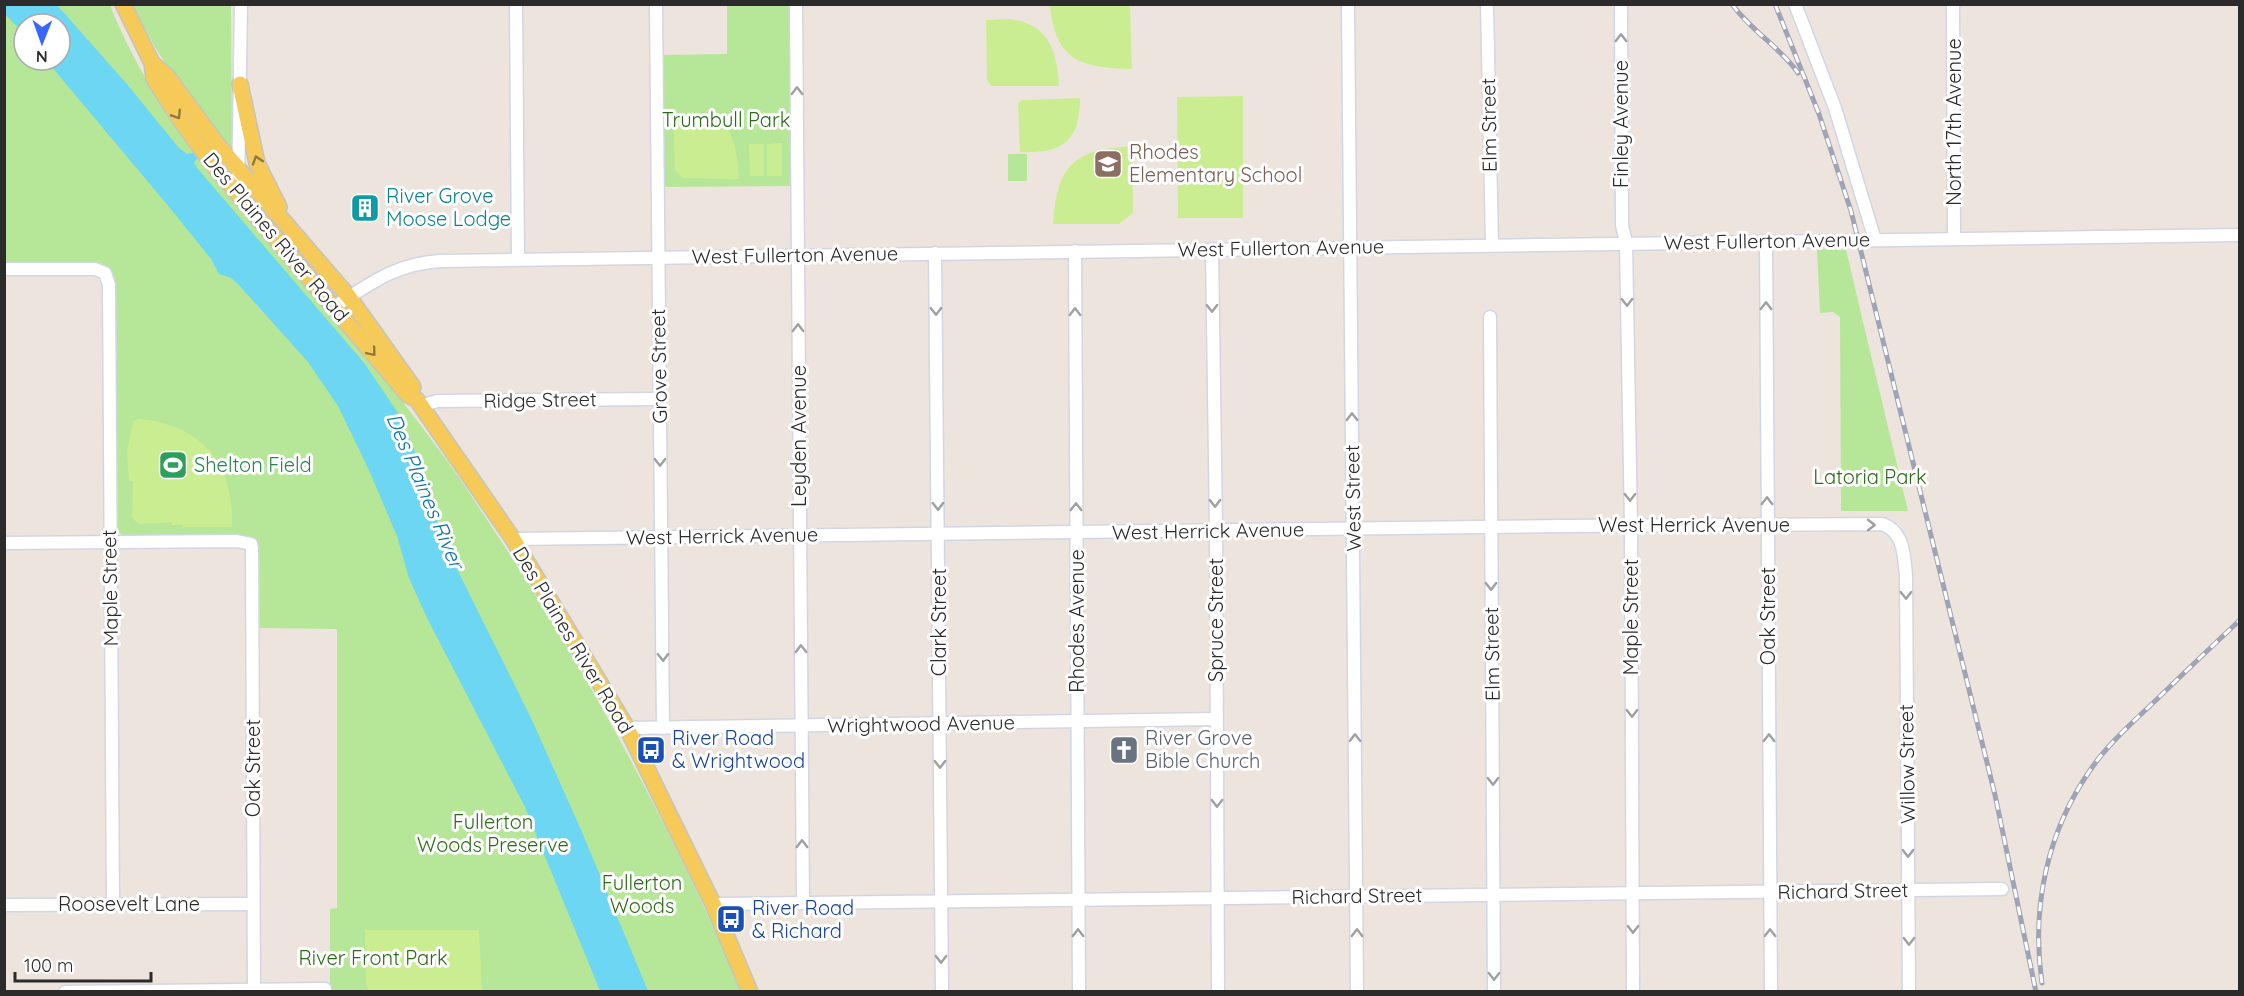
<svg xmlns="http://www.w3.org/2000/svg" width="2244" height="996" viewBox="0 0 2244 996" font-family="Quicksand,sans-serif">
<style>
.green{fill:#b6e697;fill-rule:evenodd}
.pitch{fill:#cbed92}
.water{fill:#6cd6f3}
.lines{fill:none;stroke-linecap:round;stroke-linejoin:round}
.minor-casing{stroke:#d2d6e4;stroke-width:15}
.major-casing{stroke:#c4c4c4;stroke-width:18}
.minor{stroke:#fff;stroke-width:12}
.major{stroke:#f6ca59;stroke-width:15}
.rail-casing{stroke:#9fa3b6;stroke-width:5}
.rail{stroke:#fff;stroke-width:3;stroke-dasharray:9;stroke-linecap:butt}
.oneway{stroke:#a0a0a0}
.oneway2{stroke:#907a42}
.labels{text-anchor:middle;stroke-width:6;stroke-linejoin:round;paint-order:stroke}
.park-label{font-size:20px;fill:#2d6b18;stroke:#fff}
.street-label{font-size:20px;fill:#2b2b2b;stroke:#fff}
.education-label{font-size:20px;fill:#785e54;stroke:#fff;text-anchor:start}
.culture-label{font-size:20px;fill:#0d838f;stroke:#fff;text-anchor:start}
.leisure-label{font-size:20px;fill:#27864d;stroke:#fff;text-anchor:start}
.transit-label{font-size:20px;fill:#164399;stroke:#fff;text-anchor:start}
.worship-label{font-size:20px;fill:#5b616d;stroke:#fff;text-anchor:start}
.water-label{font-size:21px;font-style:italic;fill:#0874a1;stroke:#fff}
</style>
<rect width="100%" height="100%" fill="#ede5dd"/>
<g class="green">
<path d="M 4,5 L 110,5 C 131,59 162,108 197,155 C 278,251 362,346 437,447 C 461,479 483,514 505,547 C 597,688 675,838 742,991 L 330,991 L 330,909 L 337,908 L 337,629 L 260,628 L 259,550 L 252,538 L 241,535 L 125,537 L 118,532 L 115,279 C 112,267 102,264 90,262 L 5,263 ZM 24,24 L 60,24 L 60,60 L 24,60 Z"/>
<path d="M 132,5 L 231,5 L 232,152 L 181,88 L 155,47 Z"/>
<path d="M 727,5 L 791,5 L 792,186 L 662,187 L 660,55 L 727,54 Z"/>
<rect x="1008" y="154" width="19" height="27"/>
<path d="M 1817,249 L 1846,250 L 1908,511 L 1841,511 L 1840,317 L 1833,312 L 1820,313 Z"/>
</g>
<g class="pitch">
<path d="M 1050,5 L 1130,5 L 1132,69 C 1081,68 1055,61 1050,5 Z"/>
<path d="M 1009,19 C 1049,23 1057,52 1059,86 L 991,86 L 987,80 L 986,20 Z"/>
<path d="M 1243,96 L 1243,218 L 1178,218 L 1177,97 Z"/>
<path d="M 1080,98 C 1080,141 1062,154 1020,152 L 1018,103 L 1023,100 Z"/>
<path d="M 673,114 C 728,116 735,125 739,179 L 683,178 L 675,170 Z"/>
<path d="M 782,143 L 782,176 L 767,176 L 767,144 Z"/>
<path d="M 749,144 L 764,144 L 764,176 L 750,176 Z"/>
<path d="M 1132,146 L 1133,213 L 1119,224 L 1053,224 C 1057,165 1073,150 1132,146 Z"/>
<path d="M 139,419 C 203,425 234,464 232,527 L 183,527 L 183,525 L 172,525 L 172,522 L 139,524 L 132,518 L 133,481 L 129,481 L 127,452 L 133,421 Z"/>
<path d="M 365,930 L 479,930 L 482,991 L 369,991 L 366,985 Z"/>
</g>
<path class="water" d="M 5,4 L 57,5 L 126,83 L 179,148 L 187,154 L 193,153 L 197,158 L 194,163 L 198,169 L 365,364 L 398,413 L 414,449 L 432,508 L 456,567 L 531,718 L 582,832 L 648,991 L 600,991 L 524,805 L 427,618 L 409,578 L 397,536 L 368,468 L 338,406 L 308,362 L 238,284 L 231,278 L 219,274 L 211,259 L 170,208 L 46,60 L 60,60 L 60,24 L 24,24 L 24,34 L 5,14 Z"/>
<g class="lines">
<g class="minor-casing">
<g id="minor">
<path d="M 516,4 L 518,259"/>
<path d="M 656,4 L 663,728"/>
<path d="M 796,4 L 803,903"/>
<path d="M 1348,4 L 1357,992"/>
<path d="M 1487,4 L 1492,245"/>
<path d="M 1621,4 L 1622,225 L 1626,243 L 1631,526 L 1633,992"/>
<path d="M 1795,4 L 1835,108 L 1875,240"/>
<path d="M 1953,4 L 1954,239"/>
<path d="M 238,194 L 241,4"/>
<path d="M 1766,241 L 1771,992"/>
<path d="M 1212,249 L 1216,530 L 1218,992"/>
<path d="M 1075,251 L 1079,992"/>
<path d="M 935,253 L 942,992"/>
<path d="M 4,269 L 95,269 L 105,273 L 109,285 L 113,904"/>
<path d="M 334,307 C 371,283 395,264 440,261 L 2240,235"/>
<path d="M 1490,317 L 1494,992"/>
<path d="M 421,406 L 437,401 L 659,399"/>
<path d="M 513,539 L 1562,526 L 1882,524 C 1904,531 1904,556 1906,575 L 1909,992"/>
<path d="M 4,543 L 237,541 L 251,544 L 252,549 L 254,992"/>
<path d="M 627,728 L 1216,719"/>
<path d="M 713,904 L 2002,889"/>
<path d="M 4,905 L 253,904"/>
<path d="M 65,992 L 325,989"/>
</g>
</g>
<g class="major-casing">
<g id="major">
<path d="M 123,4 L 152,63 L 154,79 L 181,121 L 211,162 L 408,395 L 417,400 L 513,539 L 627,728 L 713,904 L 750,992"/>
<path d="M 152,63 L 167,76 L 217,144 L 349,297 L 413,387"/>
<path d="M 240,84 L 257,163 L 279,207"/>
</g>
</g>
<use href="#minor" class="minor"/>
<use href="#major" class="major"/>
<g class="rail-casing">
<g id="rail">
<path d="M 1732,4 C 1751,31 1780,47 1798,73"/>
<path d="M 1775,4 L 1819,114 L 1851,211 L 1995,795 L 2036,992"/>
<path d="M 2042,983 C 2031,908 2047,831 2091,769 C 2108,744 2132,723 2154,702 C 2182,675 2211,647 2240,620"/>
</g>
</g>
<use href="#rail" class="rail"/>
</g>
<defs><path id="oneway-chevron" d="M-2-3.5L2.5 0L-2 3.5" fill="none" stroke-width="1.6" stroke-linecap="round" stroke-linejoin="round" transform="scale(1.5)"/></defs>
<g class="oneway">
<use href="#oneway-chevron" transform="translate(1621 38) rotate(-90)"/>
<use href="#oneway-chevron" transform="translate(797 91) rotate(-90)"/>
<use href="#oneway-chevron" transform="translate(1627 302) rotate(89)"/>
<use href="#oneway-chevron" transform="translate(1766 306) rotate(-90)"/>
<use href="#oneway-chevron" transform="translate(1212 308) rotate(89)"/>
<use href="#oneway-chevron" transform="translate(936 311) rotate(89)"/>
<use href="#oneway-chevron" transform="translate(1075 312) rotate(-90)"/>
<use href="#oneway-chevron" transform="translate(798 328) rotate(-90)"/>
<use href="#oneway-chevron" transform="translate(1352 417) rotate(-91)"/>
<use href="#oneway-chevron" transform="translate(660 462) rotate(89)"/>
<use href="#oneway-chevron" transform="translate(1630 497) rotate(89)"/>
<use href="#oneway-chevron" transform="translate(1767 501) rotate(-90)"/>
<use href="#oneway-chevron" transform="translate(1215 503) rotate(89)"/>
<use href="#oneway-chevron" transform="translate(938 506) rotate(89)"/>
<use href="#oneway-chevron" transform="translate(1076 507) rotate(-90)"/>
<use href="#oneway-chevron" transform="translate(1871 525)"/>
<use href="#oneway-chevron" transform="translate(1491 586) rotate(89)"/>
<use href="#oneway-chevron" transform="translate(1906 595) rotate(89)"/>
<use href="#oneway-chevron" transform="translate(801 649) rotate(-91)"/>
<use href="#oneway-chevron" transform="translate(663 657) rotate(89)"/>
<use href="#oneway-chevron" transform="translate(1632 713) rotate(90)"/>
<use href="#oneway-chevron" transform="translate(1355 738) rotate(-91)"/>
<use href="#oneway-chevron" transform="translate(1769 738) rotate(-90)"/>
<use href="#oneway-chevron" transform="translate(940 764) rotate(89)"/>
<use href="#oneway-chevron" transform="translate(1493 781) rotate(89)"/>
<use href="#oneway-chevron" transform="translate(1217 803) rotate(90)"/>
<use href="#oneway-chevron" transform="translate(802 844) rotate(-90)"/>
<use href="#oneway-chevron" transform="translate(1908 853) rotate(89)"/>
<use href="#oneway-chevron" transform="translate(1633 929) rotate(90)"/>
<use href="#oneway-chevron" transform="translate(1078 933) rotate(-90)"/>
<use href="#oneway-chevron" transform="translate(1357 933) rotate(-90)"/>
<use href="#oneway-chevron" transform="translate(1770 933) rotate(-90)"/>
<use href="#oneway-chevron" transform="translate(1909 941) rotate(90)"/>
<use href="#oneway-chevron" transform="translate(941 959) rotate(90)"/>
<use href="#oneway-chevron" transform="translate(1494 976) rotate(90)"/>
</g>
<g class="oneway2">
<use href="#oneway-chevron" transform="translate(177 115) rotate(57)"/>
<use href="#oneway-chevron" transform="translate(257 160) rotate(-108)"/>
<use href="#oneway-chevron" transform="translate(372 352) rotate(50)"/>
</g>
<defs>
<g id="school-square" transform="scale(1.5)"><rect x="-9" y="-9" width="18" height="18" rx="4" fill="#8d6e63" stroke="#fff"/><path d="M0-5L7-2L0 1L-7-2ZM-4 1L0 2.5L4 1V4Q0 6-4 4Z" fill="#fff"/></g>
<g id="building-square" transform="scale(1.5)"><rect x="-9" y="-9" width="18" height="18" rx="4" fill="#0f9aa8" stroke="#fff"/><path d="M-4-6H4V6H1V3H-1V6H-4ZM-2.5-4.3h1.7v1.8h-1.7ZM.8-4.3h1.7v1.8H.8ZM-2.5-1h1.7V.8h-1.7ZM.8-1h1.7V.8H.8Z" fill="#fff"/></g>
<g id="stadium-square" transform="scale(1.5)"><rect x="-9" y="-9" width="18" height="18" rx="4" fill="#2e9e5b" stroke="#fff"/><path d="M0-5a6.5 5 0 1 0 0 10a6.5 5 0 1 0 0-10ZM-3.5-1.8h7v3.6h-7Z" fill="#fff"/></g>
<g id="bus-square" transform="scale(1.5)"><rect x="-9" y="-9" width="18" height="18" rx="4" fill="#1a4fb4" stroke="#fff"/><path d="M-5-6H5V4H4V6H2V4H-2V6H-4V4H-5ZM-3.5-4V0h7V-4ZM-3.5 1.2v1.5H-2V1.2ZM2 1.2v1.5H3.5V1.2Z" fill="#fff"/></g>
<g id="church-square" transform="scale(1.5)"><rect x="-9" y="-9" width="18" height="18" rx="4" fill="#6b7280" stroke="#fff"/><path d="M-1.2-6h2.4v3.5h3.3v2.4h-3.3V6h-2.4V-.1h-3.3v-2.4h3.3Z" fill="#fff"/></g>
</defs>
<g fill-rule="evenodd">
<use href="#school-square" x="1108" y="164"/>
<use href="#building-square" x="365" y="208"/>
<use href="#stadium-square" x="173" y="465"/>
<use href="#bus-square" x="651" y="750"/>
<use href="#church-square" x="1124" y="750"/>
<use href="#bus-square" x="731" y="919"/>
</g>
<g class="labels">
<g class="park-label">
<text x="726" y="127">Trumbull Park</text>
<text x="1870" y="484">Latoria Park</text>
<text x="493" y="829">Fullerton<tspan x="493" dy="23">Woods Preserve</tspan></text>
<text x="642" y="890">Fullerton<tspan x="642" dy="23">Woods</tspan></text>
<text x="373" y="965">River Front Park</text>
</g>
<g class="street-label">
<text transform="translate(1954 122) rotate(-90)" y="7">North 17th Avenue</text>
<text transform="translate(1621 124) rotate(-90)" y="7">Finley Avenue</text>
<text transform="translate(1489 125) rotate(-91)" y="7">Elm Street</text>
<text transform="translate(276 237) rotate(50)" y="7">Des Plaines River Road</text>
<text transform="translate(1767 241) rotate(-1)" y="7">West Fullerton Avenue</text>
<text transform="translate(1281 248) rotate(-1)" y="7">West Fullerton Avenue</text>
<text transform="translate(795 255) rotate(-1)" y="7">West Fullerton Avenue</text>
<text transform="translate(659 366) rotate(-91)" y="7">Grove Street</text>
<text transform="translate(540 400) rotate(-1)" y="7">Ridge Street</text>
<text transform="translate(799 436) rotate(-90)" y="7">Leyden Avenue</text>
<text transform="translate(1353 498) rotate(-91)" y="7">West Street</text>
<text x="1694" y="532">West Herrick Avenue</text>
<text transform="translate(1208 531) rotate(-1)" y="7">West Herrick Avenue</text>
<text transform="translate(722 536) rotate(-1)" y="7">West Herrick Avenue</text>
<text transform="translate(110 588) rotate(-91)" y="7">Maple Street</text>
<text transform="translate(1768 616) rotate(-90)" y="7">Oak Street</text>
<text transform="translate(1631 617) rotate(-90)" y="7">Maple Street</text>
<text transform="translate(1216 620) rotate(-90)" y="7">Spruce Street</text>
<text transform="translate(1077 621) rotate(-90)" y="7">Rhodes Avenue</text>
<text transform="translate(939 622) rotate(-90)" y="7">Clark Street</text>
<text transform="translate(573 640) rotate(59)" y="7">Des Plaines River Road</text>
<text transform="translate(1492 654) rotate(-91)" y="7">Elm Street</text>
<text transform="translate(921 724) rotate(-1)" y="7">Wrightwood Avenue</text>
<text transform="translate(1907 764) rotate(-91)" y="7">Willow Street</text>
<text transform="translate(253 768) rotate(-90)" y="7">Oak Street</text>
<text transform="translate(1843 891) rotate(-1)" y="7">Richard Street</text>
<text transform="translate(1357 896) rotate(-1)" y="7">Richard Street</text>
<text x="129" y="911">Roosevelt Lane</text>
</g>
<g class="education-label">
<text x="1129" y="159">Rhodes<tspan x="1129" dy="23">Elementary School</tspan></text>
</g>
<g class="culture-label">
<text x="386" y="203">River Grove<tspan x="386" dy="23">Moose Lodge</tspan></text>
</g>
<g class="leisure-label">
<text x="194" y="472">Shelton Field</text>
</g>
<g class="transit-label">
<text x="672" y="745">River Road<tspan x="672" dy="23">&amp; Wrightwood</tspan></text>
<text x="752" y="915">River Road<tspan x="752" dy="23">&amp; Richard</tspan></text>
</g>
<g class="worship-label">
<text x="1145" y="745">River Grove<tspan x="1145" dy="23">Bible Church</tspan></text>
</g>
<g class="water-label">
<text transform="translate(425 491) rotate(67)" y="7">Des Plaines River</text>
</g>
</g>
<rect width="2244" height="996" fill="none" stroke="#2b2b2b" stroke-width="12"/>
<g transform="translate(42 42) rotate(181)"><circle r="28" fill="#ffffff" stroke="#aaaaaa" stroke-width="1.5"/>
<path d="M0-4.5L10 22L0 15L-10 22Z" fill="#3867ff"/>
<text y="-9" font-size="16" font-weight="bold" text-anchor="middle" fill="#2b2b2b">N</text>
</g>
<path d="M15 972v9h136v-9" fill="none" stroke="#2b2b2b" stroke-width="3"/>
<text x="24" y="972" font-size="18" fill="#2b2b2b" stroke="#ffffff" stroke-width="4.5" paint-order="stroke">100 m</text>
</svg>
